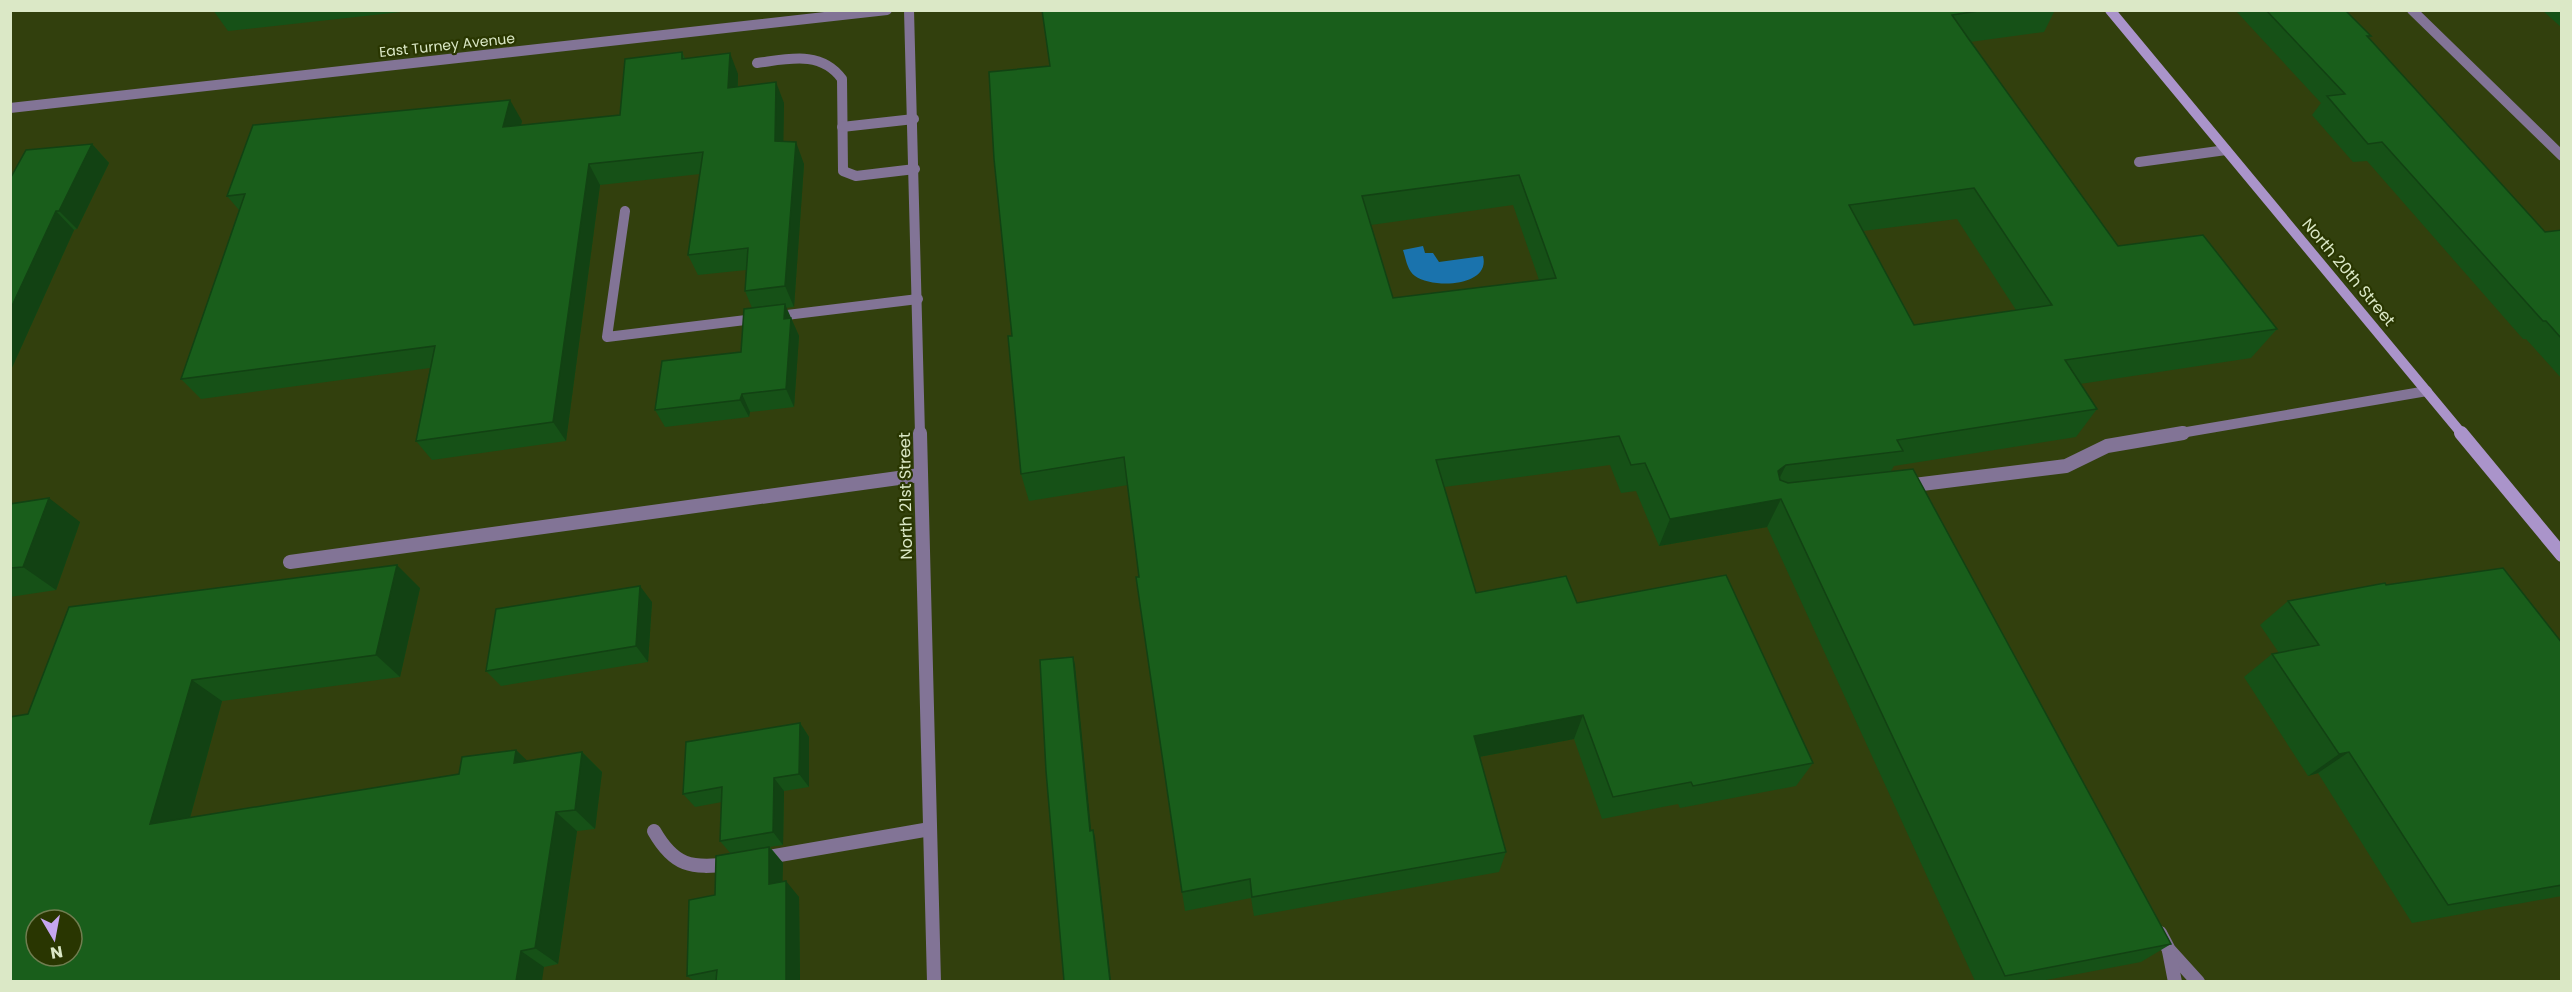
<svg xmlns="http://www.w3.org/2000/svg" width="2572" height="992" viewBox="0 0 2572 992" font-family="Poppins,sans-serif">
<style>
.water{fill:#1a73ad}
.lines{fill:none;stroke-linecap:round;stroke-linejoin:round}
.lane-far1{stroke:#827496;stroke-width:10}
.lane{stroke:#827496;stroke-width:14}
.street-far1{stroke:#827496;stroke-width:10}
.street{stroke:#827496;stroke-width:14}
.secondary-far1{stroke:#aa94ca;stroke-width:10}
.secondary{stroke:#aa94ca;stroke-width:14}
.wall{fill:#165117;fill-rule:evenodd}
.shaded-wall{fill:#124213}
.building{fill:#195e1b;stroke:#124213;stroke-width:1.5;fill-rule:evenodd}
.labels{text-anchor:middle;stroke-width:4.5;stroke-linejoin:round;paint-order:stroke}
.far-street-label{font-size:14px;fill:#dbe8c6;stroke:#293601}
.street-label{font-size:16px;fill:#dbe8c6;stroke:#293601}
</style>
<rect width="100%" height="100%" fill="#32400d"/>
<path class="water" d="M 1423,246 L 1425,253 L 1433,253 L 1439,262 L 1483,256 C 1491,287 1433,289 1415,276 C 1407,270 1406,259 1403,250 Z"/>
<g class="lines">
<g class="lane-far1">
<path d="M 2412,10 L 2562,156"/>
<path d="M 757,63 C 788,59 821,50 842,79 L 843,171 L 856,176 L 915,169"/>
<path d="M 842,127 L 914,119"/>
<path d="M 2139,162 L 2226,150"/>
<path d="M 625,211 L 607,337 L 918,299"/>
<path d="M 2175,434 L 2427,391"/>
</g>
<g class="lane">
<path d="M 1918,492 L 1914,485 L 2066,466 L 2107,446 L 2183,433"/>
<path d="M 290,562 L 920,475"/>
<path d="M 654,831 C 674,866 691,869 730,864"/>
<path d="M 762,858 L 930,829"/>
<path d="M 2160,933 L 2169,950 L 2198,982"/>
<path d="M 2169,951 L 2175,982"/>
</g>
<g class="street-far1">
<path d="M 909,10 L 920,434"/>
<path d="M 10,108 L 887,10"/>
</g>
<path class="street" d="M 920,433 L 934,982"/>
<path class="secondary-far1" d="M 2110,10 L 2462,434"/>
<path class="secondary" d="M 2461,433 L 2562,555"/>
</g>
<g class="wall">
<path d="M 213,10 L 419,10 L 228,31 Z"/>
<path d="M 1042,10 L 2055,10 L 2044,32 L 1970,42 L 2118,246 L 2277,329 L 2251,358 L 2080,384 L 2097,409 L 2076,437 L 1894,466 L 1891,471 L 2171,944 L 2141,962 L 2041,981 L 1975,981 L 1767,527 L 1659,546 L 1636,491 L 1621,493 L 1610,465 L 1444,487 L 1476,593 L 1577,603 L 1813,763 L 1796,786 L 1680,808 L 1678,804 L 1602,819 L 1574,739 L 1479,757 L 1506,852 L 1499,872 L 1254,916 L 1251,898 L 1185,911 L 1182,892 L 1128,485 L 1029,501 L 1021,474 L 1012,336 L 1050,66 ZM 1513,205 L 1539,280 L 1393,298 L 1371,225 ZM 1957,219 L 2016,310 L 1914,325 L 1863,231 Z"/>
<path d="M 2235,10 L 2345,10 L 2371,36 L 2369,38 L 2545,232 L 2562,230 L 2562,379 L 2526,339 L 2523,339 L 2367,161 L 2353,162 L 2312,115 L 2321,103 Z"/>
<path d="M 2542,10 L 2562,10 L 2562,28 Z"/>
<path d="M 682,52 L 685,58 L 738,74 L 738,87 L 784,103 L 783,141 L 804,164 L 794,307 L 786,308 L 799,336 L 794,407 L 750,412 L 749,417 L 665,427 L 655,410 L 741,352 L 752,308 L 745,291 L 746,270 L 698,275 L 688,255 L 700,174 L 600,185 L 566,441 L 432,460 L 416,441 L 430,368 L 201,399 L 181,379 L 239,210 L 227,196 L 522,121 L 521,125 L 620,115 Z"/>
<path d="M 92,144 L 109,163 L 77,229 L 74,230 L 10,372 L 10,179 Z"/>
<path d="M 10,504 L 80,522 L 56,590 L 10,597 Z"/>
<path d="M 2386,585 L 2562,643 L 2562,896 L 2412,923 L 2318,773 L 2308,776 L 2244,677 L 2272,654 L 2279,653 L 2260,625 L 2288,601 Z"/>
<path d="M 420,588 L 400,677 L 222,701 L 190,818 L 459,774 L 516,750 L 527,761 L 582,752 L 602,772 L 595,829 L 577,831 L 558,964 L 544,967 L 10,981 L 28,714 Z"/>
<path d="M 652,602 L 648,662 L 501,686 L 486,671 Z"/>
<path d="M 800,723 L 809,737 L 809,787 L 784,791 L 783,845 L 770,847 L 783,863 L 782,882 L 799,897 L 800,981 L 694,981 L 687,976 L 715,895 L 731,854 L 720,841 L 722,802 L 695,807 L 683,794 Z"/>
</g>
<g class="shaded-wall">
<path d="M 730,53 L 738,74 L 737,109 L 728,88 Z"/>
<path d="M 776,82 L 784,103 L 783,162 L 775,141 Z"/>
<path d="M 510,100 L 522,121 L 515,148 L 503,127 Z"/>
<path d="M 796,142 L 804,164 L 794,307 L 785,286 Z"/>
<path d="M 92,144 L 109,163 L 77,229 L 59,211 Z"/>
<path d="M 589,164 L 600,185 L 566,441 L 553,422 Z"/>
<path d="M 56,211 L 74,230 L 10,372 L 10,310 Z"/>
<path d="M 785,304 L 799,336 L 794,407 L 786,389 L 784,319 Z"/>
<path d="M 742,394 L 750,412 L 749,417 L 740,400 Z"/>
<path d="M 1786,465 L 1772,493 L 1778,471 Z"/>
<path d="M 49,498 L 80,522 L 56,590 L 23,567 Z"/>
<path d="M 1781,499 L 1767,527 L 1659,546 L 1670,519 Z"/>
<path d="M 397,565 L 420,588 L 400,677 L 376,655 Z"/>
<path d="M 640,586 L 652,602 L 648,662 L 636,646 Z"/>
<path d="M 1073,657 L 1075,665 L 1092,838 L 1090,831 Z"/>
<path d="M 192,680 L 222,701 L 183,843 L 150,824 Z"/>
<path d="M 1583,715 L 1574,739 L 1468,759 L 1474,736 Z"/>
<path d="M 800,723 L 809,737 L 809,787 L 799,774 Z"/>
<path d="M 516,750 L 537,770 L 514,763 Z"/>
<path d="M 582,752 L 602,772 L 595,829 L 575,810 Z"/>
<path d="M 2349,752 L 2318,773 L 2308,776 L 2339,754 Z"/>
<path d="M 774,778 L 784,791 L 783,845 L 773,832 Z"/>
<path d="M 556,812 L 577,831 L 558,964 L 535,948 Z"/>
<path d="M 1093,830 L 1095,837 L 1111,981 L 1110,981 Z"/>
<path d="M 769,847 L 783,863 L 782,900 L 769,884 Z"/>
<path d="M 786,881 L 799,897 L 800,981 L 786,981 Z"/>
<path d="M 521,951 L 544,967 L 542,981 L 516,981 Z"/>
</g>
<g class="building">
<path d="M 1042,10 L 1985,10 L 1952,15 L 1968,38 L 2118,246 L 2203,235 L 2277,329 L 2065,360 L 2097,409 L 1897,440 L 1903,451 L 1786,465 L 1778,471 L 1780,480 L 1788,483 L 1913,469 L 2171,944 L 2005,976 L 1781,499 L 1670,519 L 1645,463 L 1631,465 L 1619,436 L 1436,460 L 1476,593 L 1566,576 L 1577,603 L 1726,575 L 1813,763 L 1693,786 L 1691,782 L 1613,797 L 1583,715 L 1474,736 L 1506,852 L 1252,897 L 1250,879 L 1182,892 L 1136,577 L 1139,577 L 1124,457 L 1021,474 L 1008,336 L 1012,336 L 994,159 L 989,72 L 1050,66 ZM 1519,175 L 1556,278 L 1393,298 L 1362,196 ZM 1974,188 L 2052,305 L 1914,325 L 1849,205 Z"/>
<path d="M 2266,10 L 2345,10 L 2371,36 L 2367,36 L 2545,232 L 2562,230 L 2562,339 L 2546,321 L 2543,321 L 2382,142 L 2368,144 L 2327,96 L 2345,94 Z"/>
<path d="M 682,52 L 682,59 L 730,53 L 728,88 L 776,82 L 775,141 L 796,142 L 785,286 L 745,291 L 748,248 L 688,255 L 703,152 L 589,164 L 553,422 L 416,441 L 435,346 L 181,379 L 245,194 L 227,196 L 253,125 L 510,100 L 503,127 L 620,115 L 625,59 Z"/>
<path d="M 92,144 L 59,211 L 56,211 L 10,310 L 10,179 L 26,150 Z"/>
<path d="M 785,304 L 784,319 L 791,318 L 786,389 L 742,394 L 740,400 L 655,410 L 662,361 L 741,352 L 744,309 Z"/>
<path d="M 49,498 L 23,567 L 10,568 L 10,504 Z"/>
<path d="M 397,565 L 376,655 L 192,680 L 150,824 L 459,774 L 462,757 L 516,750 L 514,763 L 582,752 L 575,810 L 556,812 L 535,948 L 521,951 L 516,981 L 10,981 L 10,717 L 28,714 L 69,607 ZM 36,920 L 72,920 L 72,956 L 36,956 Z"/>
<path d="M 2503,568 L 2562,643 L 2562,885 L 2448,905 L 2349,752 L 2339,754 L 2272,654 L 2319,645 L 2288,601 L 2385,583 L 2386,585 Z"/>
<path d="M 640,586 L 636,646 L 486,671 L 496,609 Z"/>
<path d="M 1073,657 L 1090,831 L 1093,830 L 1110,981 L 1064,981 L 1046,771 L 1040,660 Z"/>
<path d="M 800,723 L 799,774 L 774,778 L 773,832 L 720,841 L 722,787 L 683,794 L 686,742 Z"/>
<path d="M 769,847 L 769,884 L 786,881 L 786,981 L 716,981 L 717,970 L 687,976 L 689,900 L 715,895 L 716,856 Z"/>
</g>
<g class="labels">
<g class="far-street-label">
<text transform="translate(447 45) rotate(-6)" y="5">East Turney Avenue</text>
</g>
<g class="street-label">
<text transform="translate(2349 272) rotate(50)" y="6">North 20th Street</text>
<text transform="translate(905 496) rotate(-91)" y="6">North 21st Street</text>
</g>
</g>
<rect width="2572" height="992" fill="none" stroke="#dbe8c6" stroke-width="24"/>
<g transform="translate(54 938) rotate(170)"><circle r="28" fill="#293601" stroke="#707d50" stroke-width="1.5"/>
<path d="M0-4.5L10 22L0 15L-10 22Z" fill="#c6a6f0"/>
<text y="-9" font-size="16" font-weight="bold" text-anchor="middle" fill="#dbe8c6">N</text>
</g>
</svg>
